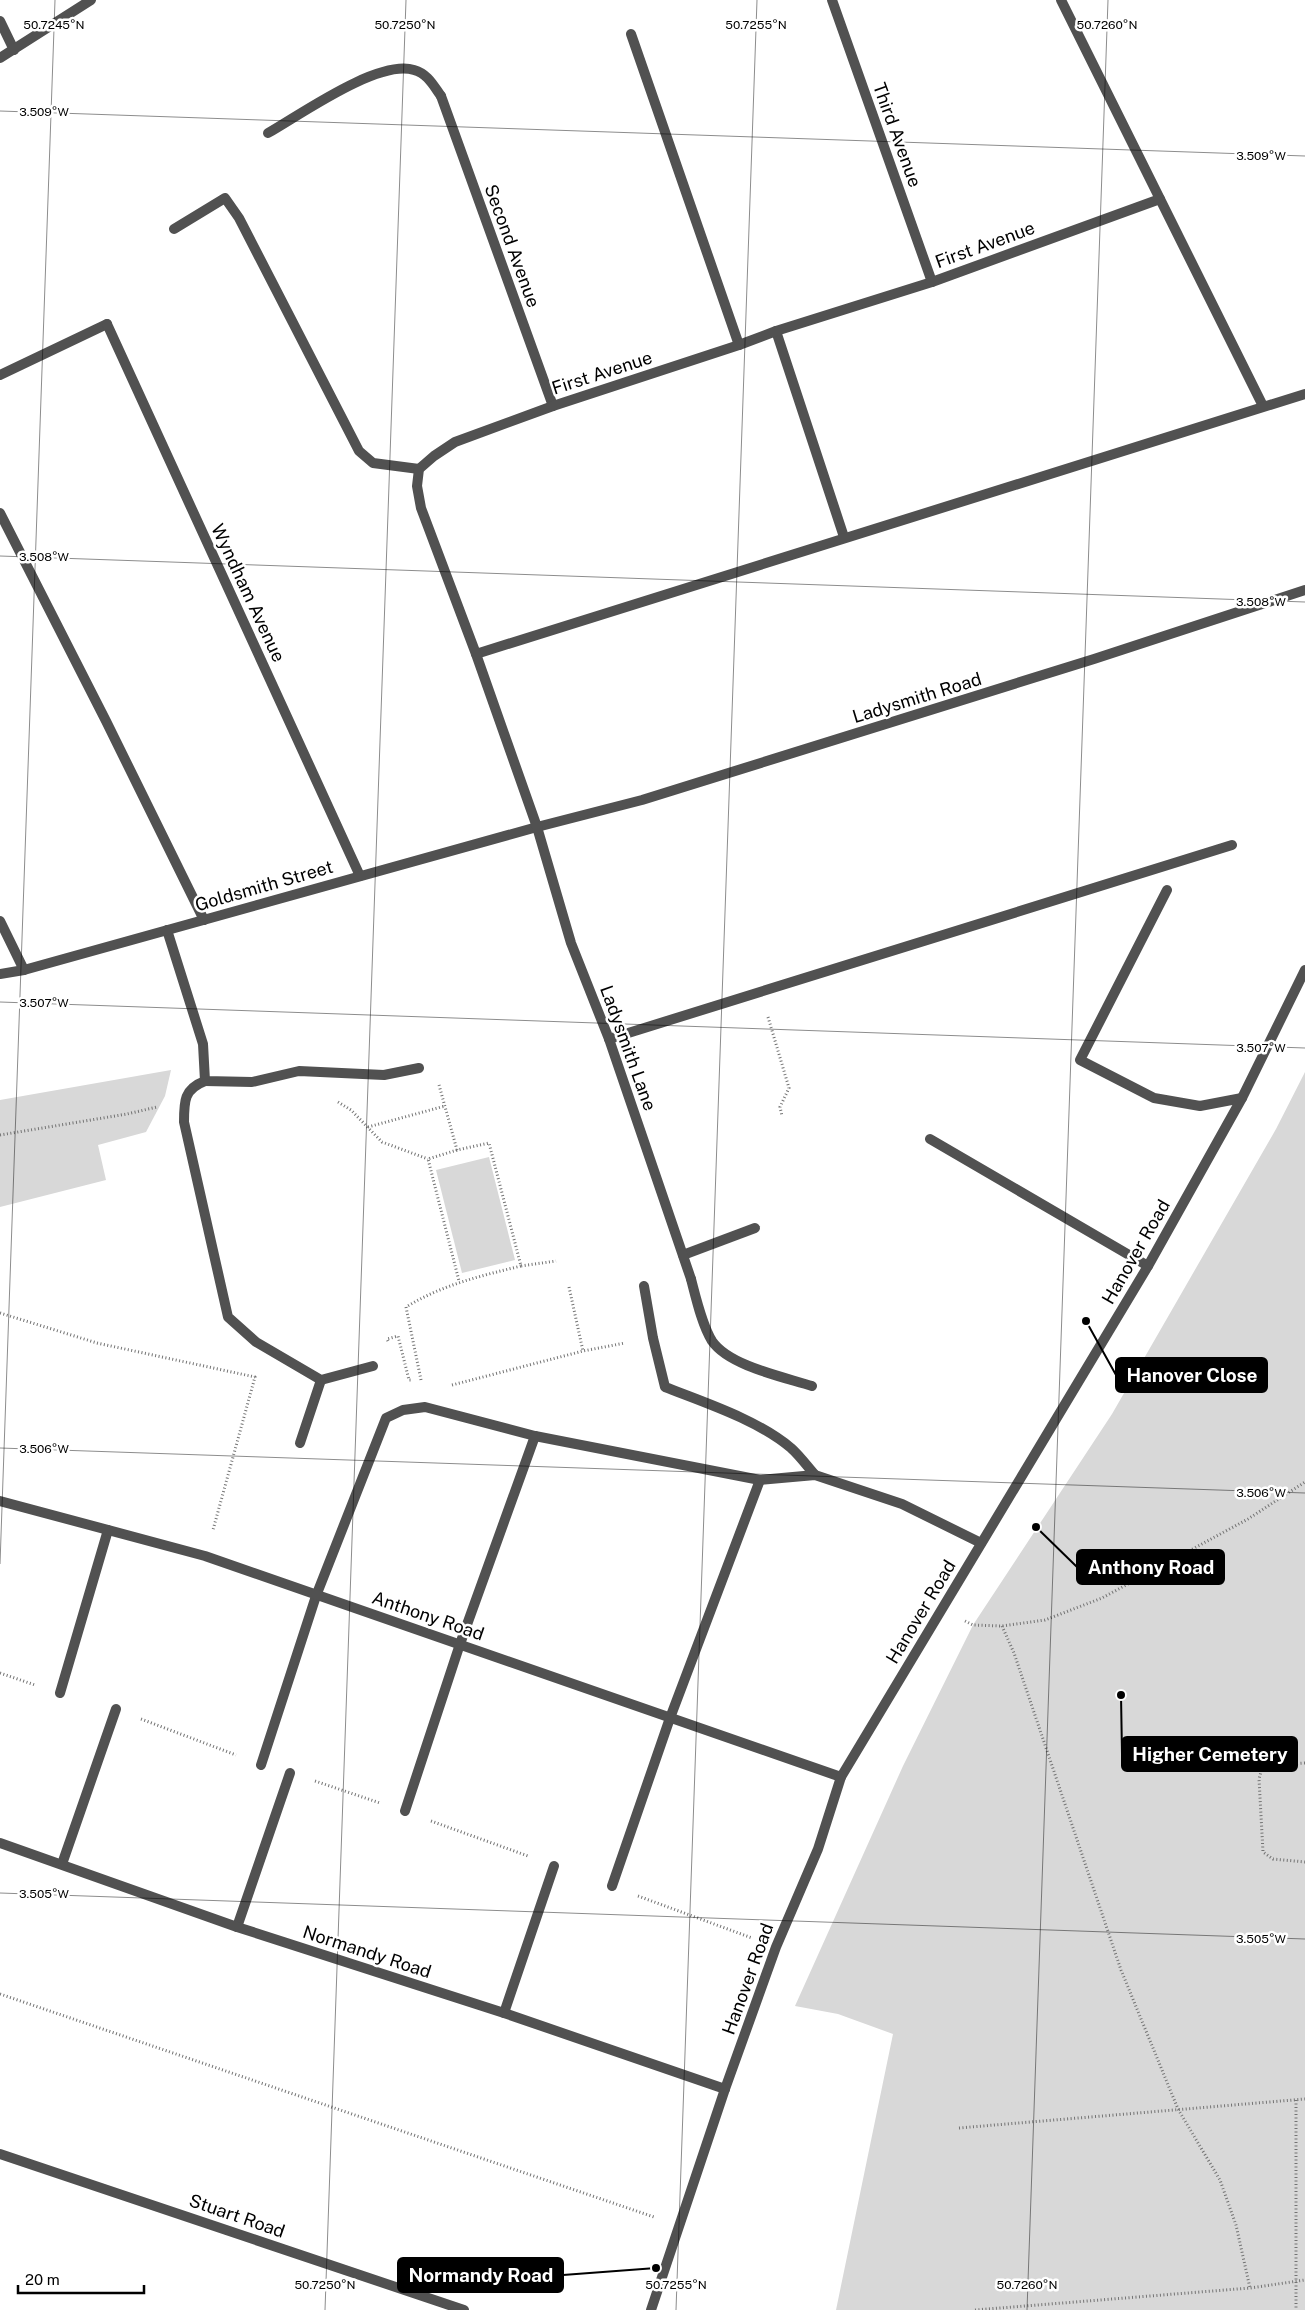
<svg xmlns="http://www.w3.org/2000/svg" width="1305" height="2310" viewBox="0 0 1305 2310" font-family="'Public Sans',sans-serif">
<style>
.green{fill:#d8d8d8}
.lines{fill:none;stroke-linecap:round;stroke-linejoin:round}
.path{stroke:#737373;stroke-width:3;stroke-dasharray:1 2.5;stroke-linecap:butt}
.lane{stroke:#515151;stroke-width:10}
.street{stroke:#515151;stroke-width:10}
.ticks{fill:none;stroke:#000;stroke-width:1;stroke-opacity:0.45}
.labels{text-anchor:middle;stroke-width:5;stroke-linejoin:round;paint-order:stroke}
.street-label{font-size:18px;fill:#000;stroke:#fff}
.ticks-label{font-size:12px;text-anchor:middle;fill:#000;stroke:#fff;stroke-width:5;stroke-linejoin:round;paint-order:stroke}
.leader{fill:none;stroke:#000;stroke-width:2}
.callout-dot{fill:#000;stroke:#fff;stroke-width:2}
.callout{fill:#000;stroke:#000;stroke-width:2}
.callout-label{font-size:19px;text-anchor:middle;font-weight:bold;fill:#fff}
</style>
<rect width="100%" height="100%" fill="#fff"/>
<g class="green">
<path d="M 171,1070 L 165,1096 L 146,1132 L 98,1145 L 106,1180 L 0,1207 L 0,1100 Z"/>
<path d="M 1305,1072 L 1305,2310 L 836,2310 L 893,2034 L 838,2014 L 795,2006 L 903,1766 L 973,1625 L 1112,1414 L 1276,1129 Z"/>
<path d="M 489,1157 L 515,1260 L 462,1273 L 436,1170 Z"/>
</g>
<g class="lines">
<g class="path">
<path d="M 768,1017 L 789,1088 L 780,1107 L 782,1116"/>
<path d="M 439,1085 L 457,1150 L 489,1143 L 521,1266 L 556,1261"/>
<path d="M 338,1102 L 351,1110 L 382,1142 L 428,1159"/>
<path d="M 368,1127 L 445,1106"/>
<path d="M 0,1135 L 127,1114 L 157,1107"/>
<path d="M 457,1150 L 428,1159 L 459,1281"/>
<path d="M 569,1287 L 583,1351"/>
<path d="M 0,1313 L 97,1343 L 255,1377 L 213,1530"/>
<path d="M 388,1341 L 387,1339 L 398,1336 L 409,1380 L 411,1380"/>
<path d="M 421,1380 L 406,1307 C 442,1285 480,1276 521,1266"/>
<path d="M 452,1385 L 583,1351 L 625,1343"/>
<path d="M 965,1621 L 973,1625 L 1002,1626 L 1045,1620 L 1102,1598 L 1248,1519 L 1305,1482"/>
<path d="M 1002,1626 L 1014,1653 L 1121,1970 L 1178,2109 L 1220,2180 L 1236,2225 L 1250,2288"/>
<path d="M 0,1673 L 35,1685"/>
<path d="M 141,1719 L 236,1755"/>
<path d="M 1305,1763 L 1273,1765 L 1262,1768 L 1259,1779 L 1263,1852 L 1273,1859 L 1305,1862"/>
<path d="M 315,1781 L 380,1803"/>
<path d="M 431,1821 L 528,1856"/>
<path d="M 638,1896 L 752,1938"/>
<path d="M 0,1994 L 654,2217"/>
<path d="M 1296,2100 L 1296,2310"/>
<path d="M 959,2128 L 1305,2099"/>
<path d="M 975,2310 L 1250,2288 L 1305,2280"/>
</g>
<g class="lane">
<path d="M 1061,0 L 1263,406"/>
<path d="M 631,34 L 739,345"/>
<path d="M 268,133 C 300,115 378,59 414,70 C 428,74 433,85 441,96"/>
<path d="M 174,229 L 225,198 L 239,218 L 359,451 L 373,463 L 419,469"/>
<path d="M 776,331 L 844,537"/>
<path d="M 0,375 L 107,324"/>
<path d="M 0,513 L 106,721 L 204,920"/>
<path d="M 476,654 L 1305,394"/>
<path d="M 1167,890 L 1080,1060 L 1154,1098 L 1200,1106 L 1242,1098"/>
<path d="M 609,1039 L 1232,845"/>
<path d="M 205,1081 C 184,1089 184,1101 184,1122 L 228,1317 L 256,1342 L 321,1380 L 373,1366"/>
<path d="M 683,1255 L 755,1228"/>
<path d="M 691,1279 C 696,1298 702,1325 712,1341 C 729,1366 784,1377 812,1386"/>
<path d="M 644,1286 L 653,1338 L 665,1387 C 706,1403 758,1420 791,1448 C 800,1456 807,1466 815,1475"/>
<path d="M 300,1443 L 321,1380"/>
<path d="M 60,1693 L 108,1530"/>
<path d="M 261,1765 L 316,1596 L 386,1418 L 403,1410 L 425,1407 L 535,1436 L 760,1480 L 815,1475 L 902,1504 L 981,1543"/>
<path d="M 405,1811 L 460,1644 L 535,1436"/>
<path d="M 62,1864 L 116,1709"/>
<path d="M 612,1886 L 670,1718 L 760,1480"/>
<path d="M 237,1927 L 290,1773"/>
<path d="M 504,2013 L 554,1866"/>
</g>
<g class="street">
<path d="M 832,0 L 932,282"/>
<path d="M 0,21 L 14,50"/>
<path d="M 0,58 L 91,0"/>
<path d="M 441,96 L 553,406"/>
<path d="M 107,324 L 360,876"/>
<path d="M 0,921 L 24,970"/>
<path d="M 167,930 L 203,1044 L 205,1081 L 252,1082 L 299,1071 L 384,1075 L 419,1068"/>
<path d="M 0,974 L 24,970 L 537,827 L 642,800 L 1094,659 L 1305,590"/>
<path d="M 930,1139 L 1148,1266"/>
<path d="M 691,1279 L 609,1039 L 571,943 L 537,827 L 476,654 L 421,508 L 417,486 L 419,469 L 434,456 L 455,442 L 553,406 L 739,345 L 776,331 L 932,282 L 1160,199"/>
<path d="M 0,1501 L 205,1556 L 841,1777"/>
<path d="M 0,1843 L 237,1927 L 504,2013 L 725,2089"/>
<path d="M 0,2154 L 464,2310"/>
<path d="M 651,2310 L 725,2089 L 776,1947 L 818,1849 L 841,1777 L 1148,1266 L 1242,1098 L 1305,970"/>
</g>
</g>
<path class="ticks" d="M 0,111 L 1305,156M 0,556 L 1305,602M 0,1002 L 1305,1048M 0,1448 L 1305,1493M 0,1564 L 55,0M 0,1893 L 1305,1939M 325,2310 L 406,0M 676,2310 L 757,0M 1027,2310 L 1108,0"/>
<g class="labels">
<g class="street-label">
<text transform="translate(897 135) rotate(70)" y="6">Third Avenue</text>
<text transform="translate(985 245) rotate(-20)" y="6">First Avenue</text>
<text transform="translate(512 246) rotate(70)" y="6">Second Avenue</text>
<text transform="translate(602 373) rotate(-18)" y="6">First Avenue</text>
<text transform="translate(248 593) rotate(65)" y="6">Wyndham Avenue</text>
<text transform="translate(917 698) rotate(-17)" y="6">Ladysmith Road</text>
<text transform="translate(264 886) rotate(-16)" y="6">Goldsmith Street</text>
<text transform="translate(628 1048) rotate(70)" y="6">Ladysmith Lane</text>
<text transform="translate(1136 1252) rotate(-60)" y="6">Hanover Road</text>
<text transform="translate(921 1612) rotate(-59)" y="6">Hanover Road</text>
<text transform="translate(428 1616) rotate(19)" y="6">Anthony Road</text>
<text transform="translate(367 1952) rotate(18)" y="6">Normandy Road</text>
<text transform="translate(748 1979) rotate(-70)" y="6">Hanover Road</text>
<text transform="translate(237 2216) rotate(19)" y="6">Stuart Road</text>
</g>
</g>
<g class="ticks-label">
<text x="54" y="29">50.7245°N</text>
<text x="405" y="29">50.7250°N</text>
<text x="756" y="29">50.7255°N</text>
<text x="1107" y="29">50.7260°N</text>
<text x="44" y="116">3.509°W</text>
<text x="1261" y="160">3.509°W</text>
<text x="44" y="561">3.508°W</text>
<text x="1261" y="606">3.508°W</text>
<text x="44" y="1007">3.507°W</text>
<text x="1261" y="1052">3.507°W</text>
<text x="44" y="1453">3.506°W</text>
<text x="1261" y="1497">3.506°W</text>
<text x="44" y="1898">3.505°W</text>
<text x="1261" y="1943">3.505°W</text>
<text x="325" y="2289">50.7250°N</text>
<text x="676" y="2289">50.7255°N</text>
<text x="1027" y="2289">50.7260°N</text>
</g>
<path class="leader" d="M1086 1321L1116 1375M1036 1527L1077 1567M1121 1695L1122 1754M656 2268L563 2275"/>
<g class="callout-dot">
<circle cx="1086" cy="1321" r="5"/>
<circle cx="1036" cy="1527" r="5"/>
<circle cx="1121" cy="1695" r="5"/>
<circle cx="656" cy="2268" r="5"/>
</g>
<g class="callout">
<rect x="1116" y="1358" width="151" height="34" rx="5"/>
<rect x="1077" y="1550" width="147" height="34" rx="5"/>
<rect x="1122" y="1737" width="175" height="34" rx="5"/>
<rect x="398" y="2258" width="165" height="34" rx="5"/>
</g>
<g class="callout-label">
<text x="1192" y="1382">Hanover Close</text>
<text x="1151" y="1574">Anthony Road</text>
<text x="1210" y="1761">Higher Cemetery</text>
<text x="481" y="2282">Normandy Road</text>
</g>
<path d="M18 2285v8h126v-8" fill="none" stroke="#000000" stroke-width="2.5"/>
<text x="25" y="2285" font-size="15" fill="#000000" stroke="#ffffff" stroke-width="4" paint-order="stroke">20 m</text>
</svg>
